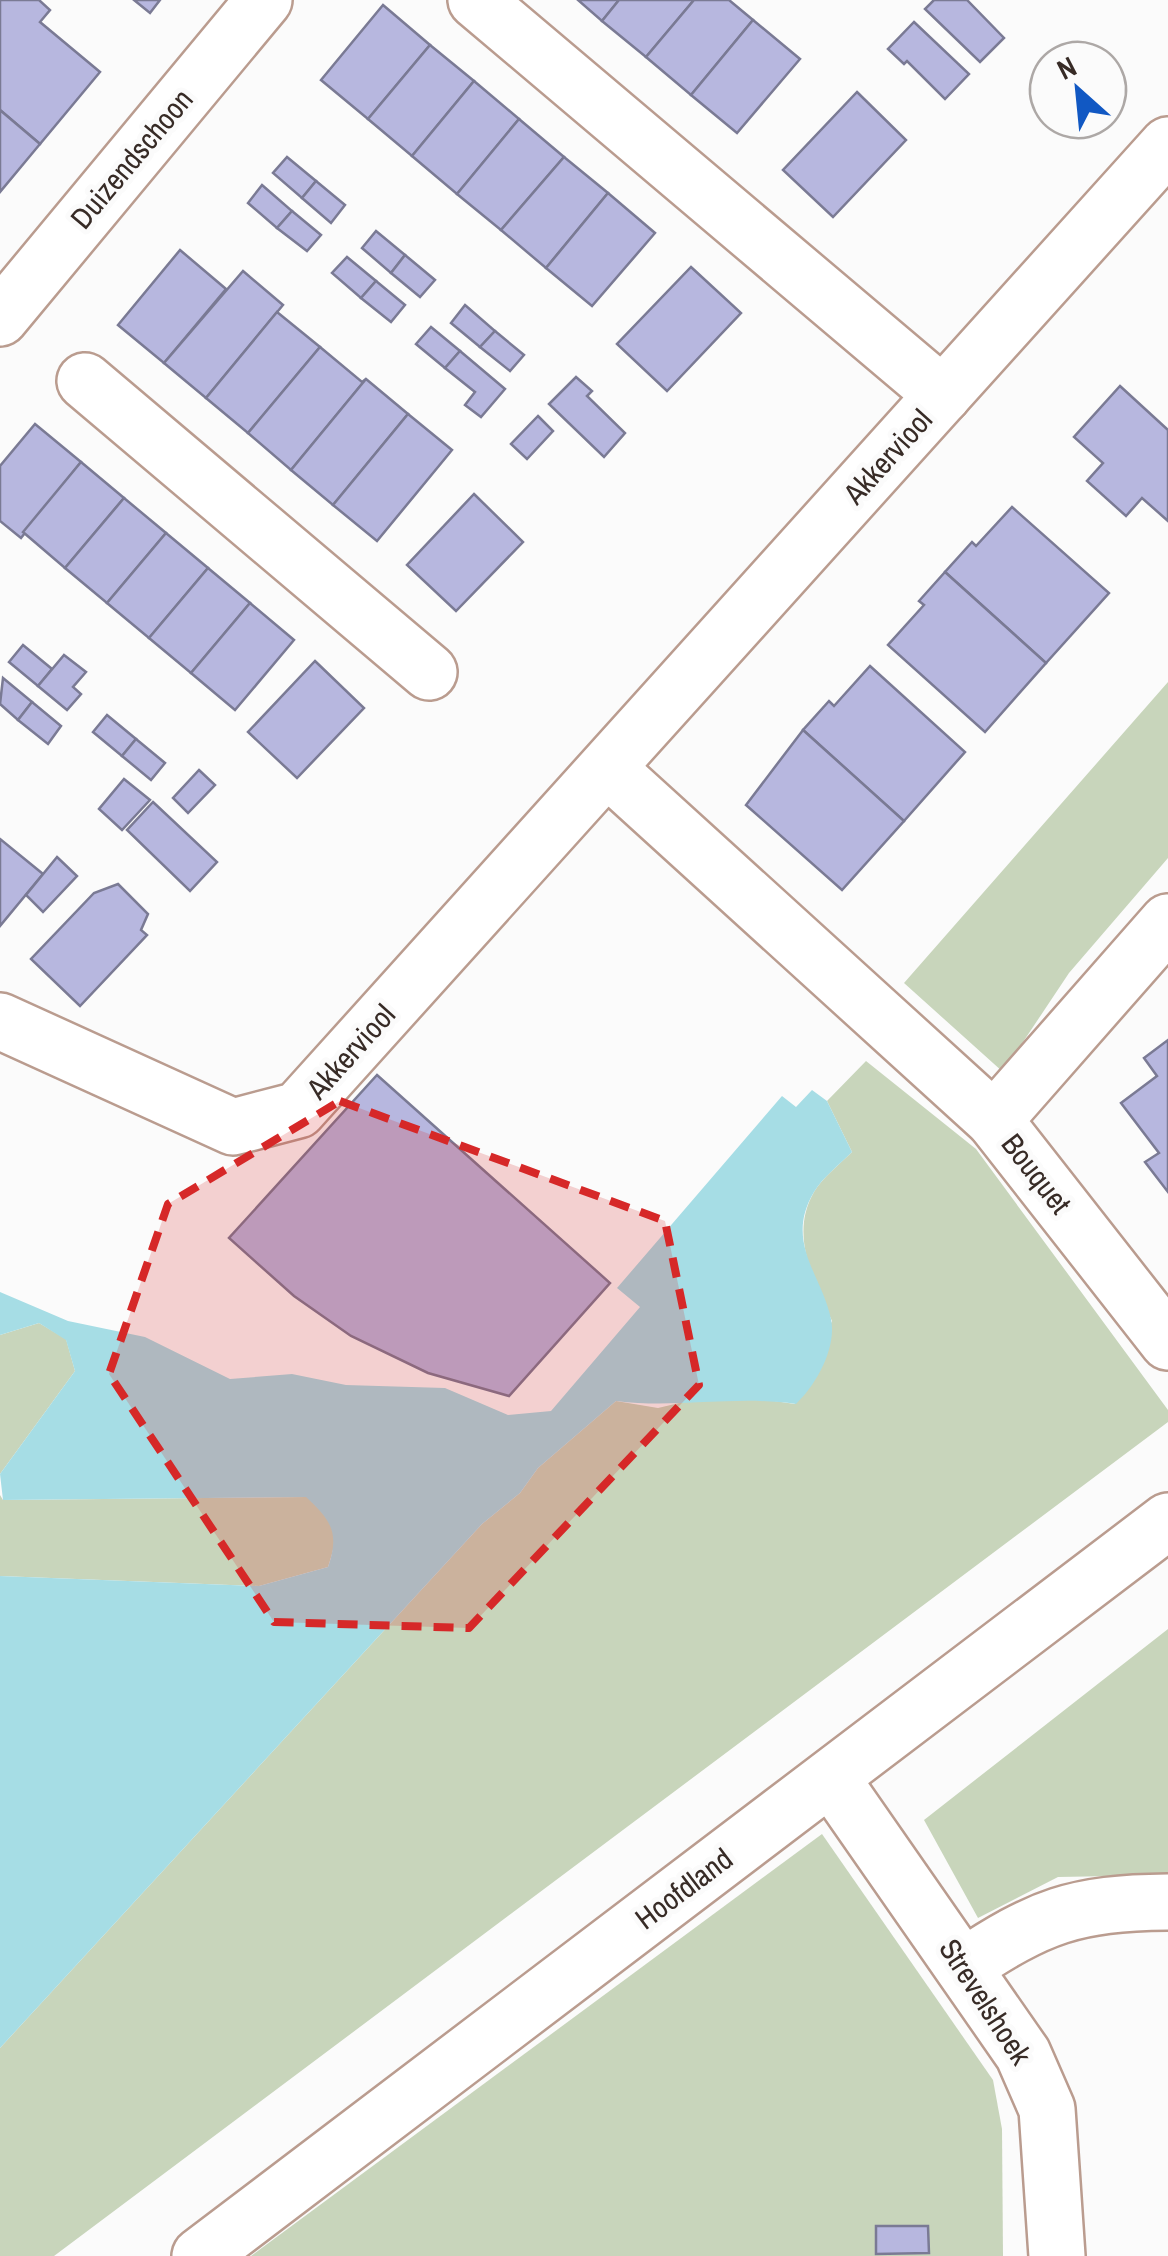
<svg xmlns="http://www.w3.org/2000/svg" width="1168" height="2256" viewBox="0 0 1168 2256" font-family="'Archivo Narrow',sans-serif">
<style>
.green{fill:#c8d5bb}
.water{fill:#a6dde5}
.building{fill:#b7b7df;stroke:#7a7a94;stroke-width:2.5}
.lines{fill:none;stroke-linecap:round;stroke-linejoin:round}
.minor-casing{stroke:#ba9c8f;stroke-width:60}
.minor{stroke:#fff;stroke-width:55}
.marked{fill:#d62828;fill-opacity:0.2;stroke:#d62828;stroke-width:8;stroke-dasharray:20 12;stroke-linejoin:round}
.labels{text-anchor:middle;stroke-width:10;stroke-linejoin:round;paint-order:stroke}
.street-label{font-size:30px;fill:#372b26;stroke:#fbfbfb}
</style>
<rect width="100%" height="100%" fill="#fbfbfb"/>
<g class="green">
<path d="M 1168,682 L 1168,858 L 1069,973 L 1003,1072 L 904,983 Z"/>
<path d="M 866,1061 L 976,1149 L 1168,1410 L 1168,1422 L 54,2256 L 0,2256 L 0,2048 L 482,1524 L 520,1493 L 538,1468 L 616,1401 L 658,1408 L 696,1399 L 747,1397 L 795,1404 L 832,1321 C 814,1281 789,1235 814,1192 C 822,1178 840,1164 852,1152 L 827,1101 Z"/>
<path d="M 39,1323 L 66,1339 L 75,1371 L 0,1474 L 0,1335 Z"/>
<path d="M 0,1495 L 3,1500 L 307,1497 C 334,1523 341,1529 328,1567 L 259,1586 L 0,1576 Z"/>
<path d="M 1168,1629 L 1168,1875 L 1058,1877 L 978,1918 L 924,1820 Z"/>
<path d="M 822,1834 L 993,2080 L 1002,2129 L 1003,2256 L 251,2256 Z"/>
</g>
<path class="water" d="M 812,1090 L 827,1101 L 852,1152 C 840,1164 823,1177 814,1192 C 784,1242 822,1275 831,1319 C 837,1348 816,1385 796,1404 C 734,1395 676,1409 616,1401 L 538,1468 L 520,1493 L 482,1524 L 0,2048 L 0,1576 L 259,1586 L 328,1567 C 340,1533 331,1520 306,1497 L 3,1500 L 0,1474 L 75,1371 L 66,1340 L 39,1323 L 0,1335 L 0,1292 L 68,1321 L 145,1337 L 230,1379 L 292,1374 L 346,1385 L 445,1388 L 508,1415 L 551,1411 L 640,1307 L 617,1288 L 782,1096 L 796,1107 Z"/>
<g class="building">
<path d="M 0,0 L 39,0 L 50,10 L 40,22 L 100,72 L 40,144 L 0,110 Z"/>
<path d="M 134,0 L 160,0 L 150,13 Z"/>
<path d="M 578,0 L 619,0 L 602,21 Z"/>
<path d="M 619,0 L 694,0 L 646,57 L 602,21 Z"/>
<path d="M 694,0 L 729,0 L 753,20 L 691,95 L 646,57 Z"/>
<path d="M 934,0 L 967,0 L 1004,38 L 980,62 L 925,9 Z"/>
<path d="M 383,5 L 430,45 L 368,119 L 321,80 Z"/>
<path d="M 753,20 L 800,59 L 737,133 L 691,95 Z"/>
<path d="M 914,22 L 969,74 L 945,99 L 907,61 L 904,64 L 888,49 Z"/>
<path d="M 430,45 L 474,81 L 412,156 L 368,119 Z"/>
<path d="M 474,81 L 519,119 L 457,194 L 412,156 Z"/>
<path d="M 857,92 L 906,140 L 833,217 L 783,170 Z"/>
<path d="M 0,110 L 40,144 L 0,192 Z"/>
<path d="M 519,119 L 564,157 L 501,230 L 457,194 Z"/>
<path d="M 287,157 L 316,181 L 302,198 L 273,173 Z"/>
<path d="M 564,157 L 608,193 L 546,268 L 501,230 Z"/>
<path d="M 316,181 L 345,205 L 331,223 L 302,198 Z"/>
<path d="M 262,185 L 292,211 L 277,228 L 248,203 Z"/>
<path d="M 608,193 L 655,233 L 592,306 L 546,268 Z"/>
<path d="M 292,211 L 321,235 L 307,251 L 277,228 Z"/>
<path d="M 376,231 L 405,255 L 391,273 L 362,248 Z"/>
<path d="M 180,250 L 226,289 L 164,363 L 118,325 Z"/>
<path d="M 405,255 L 435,280 L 420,297 L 391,273 Z"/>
<path d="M 347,257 L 376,281 L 361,298 L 332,273 Z"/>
<path d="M 691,267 L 741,313 L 667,391 L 617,344 Z"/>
<path d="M 243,271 L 283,305 L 206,398 L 164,363 Z"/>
<path d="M 376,281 L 405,305 L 391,322 L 361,298 Z"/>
<path d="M 465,305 L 495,331 L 480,347 L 451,323 Z"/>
<path d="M 277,312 L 320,347 L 248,433 L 206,398 Z"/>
<path d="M 431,327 L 460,351 L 445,368 L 416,344 Z"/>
<path d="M 495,331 L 524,355 L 510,371 L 480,347 Z"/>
<path d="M 320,347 L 362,382 L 366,379 L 291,470 L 248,433 Z"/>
<path d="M 460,351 L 505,389 L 481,417 L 465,405 L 475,392 L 445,368 Z"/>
<path d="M 576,377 L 592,391 L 587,396 L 625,433 L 604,457 L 549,404 Z"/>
<path d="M 366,379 L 408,414 L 333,505 L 291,470 Z"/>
<path d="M 1120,386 L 1168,430 L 1168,521 L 1142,498 L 1126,516 L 1087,481 L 1103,463 L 1074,437 Z"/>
<path d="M 408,414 L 452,450 L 377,541 L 333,505 Z"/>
<path d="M 538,416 L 553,431 L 527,459 L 511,444 Z"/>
<path d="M 35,424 L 81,462 L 21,538 L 0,521 L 0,466 Z"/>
<path d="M 81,462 L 124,498 L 65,568 L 23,532 Z"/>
<path d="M 474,494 L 523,542 L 456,611 L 407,565 Z"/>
<path d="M 124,498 L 166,533 L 107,603 L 65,568 Z"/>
<path d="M 1012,507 L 1109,593 L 1046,663 L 945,572 L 972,542 L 976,546 Z"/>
<path d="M 166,533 L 208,568 L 149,638 L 107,603 Z"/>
<path d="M 208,568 L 250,603 L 191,673 L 149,638 Z"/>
<path d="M 945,572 L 1046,663 L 985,732 L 888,645 L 924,605 L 919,601 Z"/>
<path d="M 250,603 L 294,640 L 235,710 L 191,673 Z"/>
<path d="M 23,645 L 52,669 L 38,686 L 9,662 Z"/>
<path d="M 64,655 L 86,672 L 73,687 L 81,694 L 67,710 L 38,686 Z"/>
<path d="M 315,661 L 364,708 L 297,778 L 248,732 Z"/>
<path d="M 870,666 L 965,752 L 904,821 L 803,730 L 829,701 L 834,706 Z"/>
<path d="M 3,678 L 32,702 L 18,720 L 0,704 Z"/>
<path d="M 32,702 L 61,726 L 48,744 L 18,720 Z"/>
<path d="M 107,715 L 136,739 L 122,756 L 93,732 Z"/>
<path d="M 803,730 L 904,821 L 842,890 L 746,805 Z"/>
<path d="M 136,739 L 165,763 L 151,780 L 122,756 Z"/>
<path d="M 199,770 L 215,785 L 188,813 L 173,798 Z"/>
<path d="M 124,779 L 150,800 L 122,830 L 99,809 Z"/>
<path d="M 153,802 L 217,862 L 190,891 L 127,830 Z"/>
<path d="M 0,839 L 43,874 L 0,926 Z"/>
<path d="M 57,857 L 77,876 L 43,912 L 26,895 Z"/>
<path d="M 118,884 L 148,914 L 141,930 L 147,935 L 80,1006 L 31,959 L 94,893 Z"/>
<path d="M 1168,1040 L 1168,1192 L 1145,1162 L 1159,1153 L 1121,1103 L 1157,1076 L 1144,1058 Z"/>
<path d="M 377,1075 L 610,1283 L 509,1396 L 428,1373 L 351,1336 L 294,1296 L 229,1238 Z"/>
<path d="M 876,2226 L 928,2226 L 929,2253 L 876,2254 Z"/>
</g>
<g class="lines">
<g class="minor-casing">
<g id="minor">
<path d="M 476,0 L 943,395"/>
<path d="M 0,318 L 264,0"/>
<path d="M 85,381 L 429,672"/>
<path d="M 608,769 L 994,1120"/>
<path d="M 1168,922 L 994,1120 L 1168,1342"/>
<path d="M 0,1021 L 233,1127 L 298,1110 L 1168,145"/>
<path d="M 831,1778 L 1023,2054 L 1047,2109 L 1057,2256"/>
<path d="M 963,1967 C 1040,1916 1074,1903 1168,1902"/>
<path d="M 200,2256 L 1168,1521"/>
</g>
</g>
<use href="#minor" class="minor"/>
</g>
<path class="marked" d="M 340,1101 L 665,1221 L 699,1385 L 469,1628 L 274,1622 L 109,1374 L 168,1204 Z"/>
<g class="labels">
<g class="street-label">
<text transform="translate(132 159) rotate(-50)" y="10">Duizendschoon</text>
<text transform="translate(888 457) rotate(-48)" y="10">Akkerviool</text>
<text transform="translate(351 1052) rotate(-48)" y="10">Akkerviool</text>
<text transform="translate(1036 1174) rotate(52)" y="10">Bouquet</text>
<text transform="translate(684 1889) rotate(-37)" y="10">Hoofdland</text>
<text transform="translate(985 2002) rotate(57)" y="10">Strevelshoek</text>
</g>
</g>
<g transform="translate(1078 90) rotate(333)"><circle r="48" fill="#fbfbfb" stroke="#ada8a6" stroke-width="2.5"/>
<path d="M0-8L18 38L0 25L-18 38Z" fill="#1158c3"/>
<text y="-15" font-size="28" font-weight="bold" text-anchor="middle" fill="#372b26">N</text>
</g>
</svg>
